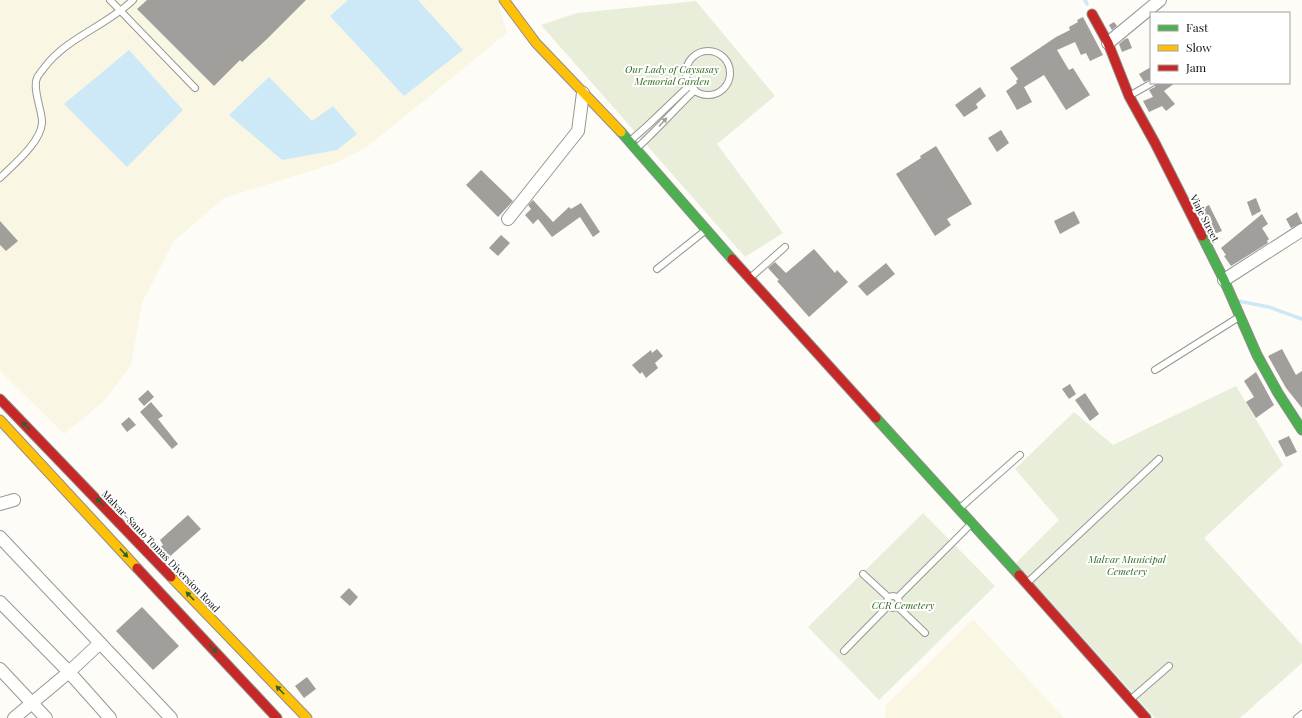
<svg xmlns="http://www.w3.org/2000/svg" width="1302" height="718" viewBox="0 0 1302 718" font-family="'Playfair Display',serif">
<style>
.farmland{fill:#f9f7e4}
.cemetery{fill:#e9eedb}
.water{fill:#cde8f7}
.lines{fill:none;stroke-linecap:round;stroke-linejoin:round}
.stream{stroke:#cde8f7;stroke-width:3.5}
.building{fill:#a19f9c}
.lane-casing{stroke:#979795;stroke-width:8}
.street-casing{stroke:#979795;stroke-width:14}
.fast-casing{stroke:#8e8d8b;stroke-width:11}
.slow-casing{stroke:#8e8d8b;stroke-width:11}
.jam-casing{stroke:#8e8d8b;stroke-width:11}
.lane{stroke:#fffffe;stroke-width:6}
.street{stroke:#fffffe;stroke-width:12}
.fast{stroke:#4caf50;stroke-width:9}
.slow{stroke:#ffc107;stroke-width:9}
.jam{stroke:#c62828;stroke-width:9}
.oneway{fill:#a0a09f}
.oneway2{fill:#2e6030}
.labels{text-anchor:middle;stroke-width:4;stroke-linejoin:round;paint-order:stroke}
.park-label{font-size:10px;font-style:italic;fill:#2f6b1f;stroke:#fff}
.street-label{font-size:10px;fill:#111;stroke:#fff}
</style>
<rect width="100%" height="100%" fill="#fdfcf7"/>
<g class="farmland">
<path d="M 0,0 L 497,0 L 507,33 L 367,147 L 336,163 L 224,198 L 174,241 L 142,303 L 131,365 L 105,400 L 64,434 L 0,371 Z"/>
<path d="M 973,619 L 1064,718 L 885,718 L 886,705 Z"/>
</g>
<g class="cemetery">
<path d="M 696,1 L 775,96 L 717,144 L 783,233 L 745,257 L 541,25 L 577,13 Z"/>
<path d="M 1236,386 L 1283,465 L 1204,538 L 1302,645 L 1302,663 L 1240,718 L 1155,718 L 1016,563 L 1059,520 L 1015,469 L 1074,412 L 1113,445 Z"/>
<path d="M 923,513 L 995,586 L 879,700 L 808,627 Z"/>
</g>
<g class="water">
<path d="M 348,0 L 418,0 L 463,50 L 404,96 L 330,16 Z"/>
<path d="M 129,50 L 183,110 L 127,167 L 64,104 Z"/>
<path d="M 269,77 L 312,121 L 333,106 L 357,134 L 337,150 L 282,160 L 229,115 Z"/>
</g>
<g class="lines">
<g class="stream">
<path d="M 1085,0 L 1087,4"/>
<path d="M 1238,301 L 1269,307 L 1302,319"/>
</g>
</g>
<g class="building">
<path d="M 147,0 L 306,0 L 267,39 L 242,62 L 240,60 L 214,86 L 137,9 Z"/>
<path d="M 1083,17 L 1103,55 L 1090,61 L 1086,53 L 1081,55 L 1075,42 L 1057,50 L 1069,70 L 1073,68 L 1090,95 L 1066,110 L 1044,75 L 1024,87 L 1032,102 L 1017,110 L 1006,91 L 1017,83 L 1016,81 L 1018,79 L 1010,68 L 1056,37 L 1070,30 L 1069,27 L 1078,22 L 1077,20 Z"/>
<path d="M 1114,22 L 1117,26 L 1112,30 L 1109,25 Z"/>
<path d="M 1128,38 L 1132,48 L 1122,52 L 1119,44 L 1125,39 Z"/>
<path d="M 1151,67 L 1151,79 L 1144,82 L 1139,74 Z"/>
<path d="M 1156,83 L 1175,83 L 1164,91 L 1175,104 L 1166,111 L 1162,106 L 1149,112 L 1143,101 L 1153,97 L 1149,90 L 1155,87 Z"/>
<path d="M 980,87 L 986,96 L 976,104 L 978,108 L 964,117 L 955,105 Z"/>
<path d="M 1001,130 L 1009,143 L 997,152 L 988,138 Z"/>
<path d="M 936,146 L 972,204 L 947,219 L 951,225 L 935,236 L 896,174 L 921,158 L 920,156 Z"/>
<path d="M 481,170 L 513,201 L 498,217 L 466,185 Z"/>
<path d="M 1256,198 L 1261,211 L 1252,216 L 1247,202 Z"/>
<path d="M 533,200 L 553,222 L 569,207 L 571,209 L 581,203 L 600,232 L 593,237 L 580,217 L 552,237 L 538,219 L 533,224 L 525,215 L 531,209 L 528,205 Z"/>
<path d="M 1209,205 L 1222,231 L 1212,235 L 1199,210 Z"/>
<path d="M 1074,211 L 1080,223 L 1060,234 L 1054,221 Z"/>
<path d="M 1297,212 L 1302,223 L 1291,228 L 1286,219 Z"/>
<path d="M 1262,214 L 1268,224 L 1262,228 L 1269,239 L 1267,241 L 1268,243 L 1231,266 L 1224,256 L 1226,255 L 1221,248 Z"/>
<path d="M 0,221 L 18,241 L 6,251 L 0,245 Z"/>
<path d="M 501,235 L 510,243 L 498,256 L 489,248 Z"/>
<path d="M 814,249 L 835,273 L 837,270 L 848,282 L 809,317 L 777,281 L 779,280 L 768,268 L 775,262 L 786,273 Z"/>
<path d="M 886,263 L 895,274 L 867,296 L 858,286 Z"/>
<path d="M 657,349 L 663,356 L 655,363 L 658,368 L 646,378 L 642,372 L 640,374 L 632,365 L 651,350 L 652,353 Z"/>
<path d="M 1282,349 L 1296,375 L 1302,371 L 1302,408 L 1286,388 L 1268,356 Z"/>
<path d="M 1256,372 L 1274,405 L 1256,418 L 1246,402 L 1254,397 L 1244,381 Z"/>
<path d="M 1070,384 L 1076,394 L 1069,399 L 1062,389 Z"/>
<path d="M 148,390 L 154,397 L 144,406 L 138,399 Z"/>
<path d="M 1085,393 L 1099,414 L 1090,421 L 1075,400 Z"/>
<path d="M 151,402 L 163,416 L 158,419 L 178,444 L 172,449 L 140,412 Z"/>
<path d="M 129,417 L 136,425 L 127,432 L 121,424 Z"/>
<path d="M 1289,436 L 1297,452 L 1286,457 L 1278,441 Z"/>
<path d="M 188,515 L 201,529 L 167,559 L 158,549 L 163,545 L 160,540 Z"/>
<path d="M 349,588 L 358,597 L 350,606 L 340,597 Z"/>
<path d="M 142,607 L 179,646 L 153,670 L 116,631 Z"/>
<path d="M 307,677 L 316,689 L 304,698 L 295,686 Z"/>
</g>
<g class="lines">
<g class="lane-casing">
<g id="lane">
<path d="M 110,0 L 195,88"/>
<circle cx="708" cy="73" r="22"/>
<path d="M 1129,96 L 1152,83"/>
<path d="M 630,141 L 647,126 L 690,85"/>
<path d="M 637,148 C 657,130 675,109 695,90"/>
<path d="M 0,178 C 13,165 41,142 42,123 C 43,113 32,89 37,78 C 38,75 42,71 44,68 C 66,38 106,26 133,0"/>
<path d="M 657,269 L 706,230"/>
<path d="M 750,278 L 785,247"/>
<path d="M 1155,370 L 1239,317"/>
<path d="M 960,508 L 1020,455"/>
<path d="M 863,574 L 888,597"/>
<path d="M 1026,584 L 1159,459"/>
<circle cx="893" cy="602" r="6"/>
<path d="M 897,598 L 971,524"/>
<path d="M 897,606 L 925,633"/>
<path d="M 844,651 L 888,606"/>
<path d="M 1130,700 L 1169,666"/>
<path d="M 1297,718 L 1302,714"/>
</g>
</g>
<g class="street-casing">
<g id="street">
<path d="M 1108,43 L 1160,0"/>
<path d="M 508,219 L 578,131 L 583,93"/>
<path d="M 1224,280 L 1302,230"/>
<path d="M 0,504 L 14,500"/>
<path d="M 0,537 L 171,718"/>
<path d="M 0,602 L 69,672 L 110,718"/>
<path d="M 0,669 L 46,718"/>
<path d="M 14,718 L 69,672 L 100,643"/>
</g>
</g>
<g class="fast-casing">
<g id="fast">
<path d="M 621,132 L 732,259"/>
<path d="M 1202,236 L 1224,280 L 1257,355 L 1278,393 L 1302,430"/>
<path d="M 876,418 L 1019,575"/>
</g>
</g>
<g class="slow-casing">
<g id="slow">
<path d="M 504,0 L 536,43 L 621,132"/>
<path d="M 0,420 L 137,568"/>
<path d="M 171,577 L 307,718"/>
</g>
</g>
<g class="jam-casing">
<g id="jam">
<path d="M 1092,14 L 1108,43 L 1129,96 L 1155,143 L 1202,236"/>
<path d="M 732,259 L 876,418"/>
<path d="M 0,399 L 171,577"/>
<path d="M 137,568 L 277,718"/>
<path d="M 1019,575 L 1146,718"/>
</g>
</g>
<use href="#lane" class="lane"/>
<use href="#street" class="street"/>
<use href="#fast" class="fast"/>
<use href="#slow" class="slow"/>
<use href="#jam" class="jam"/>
</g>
<defs><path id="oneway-solid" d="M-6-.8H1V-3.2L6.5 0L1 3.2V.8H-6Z"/></defs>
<use class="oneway" href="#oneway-solid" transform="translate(663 122) rotate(-48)"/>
<g class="oneway2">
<use href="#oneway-solid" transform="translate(26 426) rotate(-134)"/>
<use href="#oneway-solid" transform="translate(100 502) rotate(-134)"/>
<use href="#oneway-solid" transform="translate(124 553) rotate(47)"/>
<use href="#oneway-solid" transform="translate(190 596) rotate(-134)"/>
<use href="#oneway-solid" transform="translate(213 649) rotate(47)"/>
<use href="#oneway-solid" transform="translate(280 690) rotate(-134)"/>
</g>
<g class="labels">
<g class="park-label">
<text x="672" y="73">Our Lady of Caysasay<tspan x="672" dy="12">Memorial Garden</tspan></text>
<text x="1127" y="563">Malvar Municipal<tspan x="1127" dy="12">Cemetery</tspan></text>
<text x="903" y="609">CCR Cemetery</text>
</g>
<g class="street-label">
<text transform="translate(1205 218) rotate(63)" y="4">Viaje Street</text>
<text transform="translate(161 551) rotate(46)" y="4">Malvar–Santo Tomas Diversion Road</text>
</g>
</g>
<rect x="1150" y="12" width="140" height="72" fill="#ffffff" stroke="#a0a0a0"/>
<rect x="1158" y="25" width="20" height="6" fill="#4caf50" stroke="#a0a0a0"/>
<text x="1186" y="32" font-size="12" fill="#111111">Fast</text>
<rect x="1158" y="45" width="20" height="6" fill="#ffc107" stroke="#a0a0a0"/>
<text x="1186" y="52" font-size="12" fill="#111111">Slow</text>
<rect x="1158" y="65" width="20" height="6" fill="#c62828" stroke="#a0a0a0"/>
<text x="1186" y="72" font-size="12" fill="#111111">Jam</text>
</svg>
